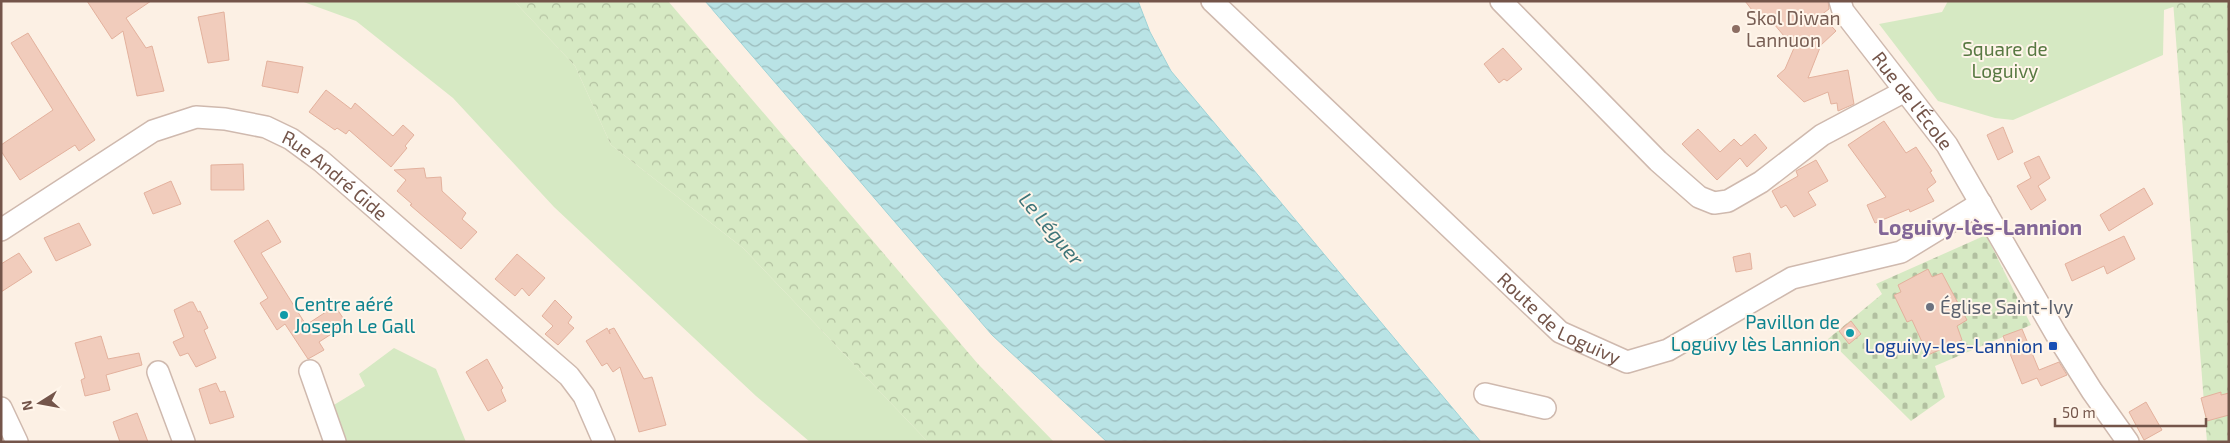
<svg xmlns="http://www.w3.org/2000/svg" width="2230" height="443" viewBox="0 0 2230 443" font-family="'Exo 2',sans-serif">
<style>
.green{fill:#d6e9c3}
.forest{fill:url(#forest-crowns)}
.cemetery{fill:url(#cemetery-stones)}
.water{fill:url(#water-waves);stroke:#9fd3d7}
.building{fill:#f1ccbc;stroke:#e3b19d}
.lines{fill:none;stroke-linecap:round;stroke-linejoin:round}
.street-casing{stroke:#cfb9ae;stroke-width:24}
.street{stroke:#fff;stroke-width:21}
.education-dot{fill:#8d6e63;stroke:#fff5ea;stroke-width:2}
.worship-dot{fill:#6b7280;stroke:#fff5ea;stroke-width:2}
.culture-dot{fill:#0f9aa8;stroke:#fff5ea;stroke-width:2}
.transit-dot{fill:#1a4fb4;stroke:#fff5ea;stroke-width:2}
.labels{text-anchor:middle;stroke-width:4;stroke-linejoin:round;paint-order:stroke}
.education-label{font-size:19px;fill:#785e54;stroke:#fff5ea;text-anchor:start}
.park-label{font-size:19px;fill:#587942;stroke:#fff5ea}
.street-label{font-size:19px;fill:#74554a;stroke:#fff5ea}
.culture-label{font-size:19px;fill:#0d838f;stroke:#fff5ea;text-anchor:start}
.worship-label{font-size:19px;fill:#5b616d;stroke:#fff5ea;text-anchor:start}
.transit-label{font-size:19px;fill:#164399;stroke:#fff5ea;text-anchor:end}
.water-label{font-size:20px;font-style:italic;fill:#3e7579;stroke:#fff5ea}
.quarter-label{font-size:21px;font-weight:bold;fill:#826697;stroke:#fff5ea}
</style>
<defs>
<pattern id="forest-crowns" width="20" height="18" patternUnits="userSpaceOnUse" patternTransform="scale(1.25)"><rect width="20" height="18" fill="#d6e9c3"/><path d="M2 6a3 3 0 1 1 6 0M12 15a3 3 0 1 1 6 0" fill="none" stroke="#b2c0a0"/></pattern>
<pattern id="cemetery-stones" width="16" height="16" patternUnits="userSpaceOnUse" patternTransform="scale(1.25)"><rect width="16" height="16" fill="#d6e9c3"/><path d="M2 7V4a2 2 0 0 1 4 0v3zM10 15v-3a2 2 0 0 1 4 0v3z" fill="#b2c0a0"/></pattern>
<pattern id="water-waves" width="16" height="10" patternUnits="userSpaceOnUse" patternTransform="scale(1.25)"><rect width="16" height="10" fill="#b9e3e5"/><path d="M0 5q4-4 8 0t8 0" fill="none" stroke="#9bbbbc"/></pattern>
</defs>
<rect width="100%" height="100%" fill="#fcf0e4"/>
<g class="green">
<path d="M 301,1 L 514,1 L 575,66 L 611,145 L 743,248 L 928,442 L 810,442 L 756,396 L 554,207 L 453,98 L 356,21 Z"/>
<path d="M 1948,1 L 2191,1 L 2164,10 L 2163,55 L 2013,120 L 1995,118 L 1938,101 L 1879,24 L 1942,12 Z"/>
<path d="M 394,348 L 436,369 L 466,442 L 332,442 L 324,411 L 365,386 L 359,374 Z"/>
</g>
<g class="forest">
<path d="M 514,1 L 668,1 L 978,364 L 1054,442 L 928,442 L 743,248 L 611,145 L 575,66 Z"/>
<path d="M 2173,1 L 2229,1 L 2229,442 L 2207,442 Z"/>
</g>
<path class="cemetery" d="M 1986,235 L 2031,325 L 1935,366 L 1945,397 L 1911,421 L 1828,339 L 1882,294 L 1876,284 Z"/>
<path class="water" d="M 705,1 L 1138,1 L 1150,32 L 1171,71 L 1481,442 L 1107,442 L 992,335 Z"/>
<g class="building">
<path d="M 87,1 L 151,1 L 126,18 L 146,48 L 152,46 L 164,91 L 137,96 L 123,31 L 112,39 Z"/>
<path d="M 1745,1 L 1828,1 L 1829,9 L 1821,15 L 1836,31 L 1821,45 L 1808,78 L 1848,70 L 1854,104 L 1838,111 L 1837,103 L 1831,104 L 1828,92 L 1804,102 L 1777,76 L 1785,69 L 1794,48 L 1769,18 L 1762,23 Z"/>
<path d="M 224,12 L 229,60 L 208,63 L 198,17 Z"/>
<path d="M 28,33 L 95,140 L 79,151 L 75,145 L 20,180 L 1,151 L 1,145 L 53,110 L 11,43 Z"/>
<path d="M 1503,48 L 1522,69 L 1507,81 L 1504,79 L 1499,83 L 1484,64 Z"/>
<path d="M 267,61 L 303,67 L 298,93 L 262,86 Z"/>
<path d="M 326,90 L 351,109 L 355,103 L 393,136 L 403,125 L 414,135 L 405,146 L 407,148 L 391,167 L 349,130 L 346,134 L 337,128 L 335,130 L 309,112 Z"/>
<path d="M 1884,121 L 1906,153 L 1916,147 L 1932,171 L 1930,172 L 1936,182 L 1927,189 L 1934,201 L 1910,212 L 1909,209 L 1875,223 L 1867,205 L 1886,197 L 1848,145 Z"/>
<path d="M 2003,127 L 2013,152 L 1998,160 L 1987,135 Z"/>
<path d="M 1698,129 L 1720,152 L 1734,139 L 1741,146 L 1755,134 L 1767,148 L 1747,167 L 1740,158 L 1717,180 L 1682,144 Z"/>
<path d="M 2039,156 L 2050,178 L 2038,186 L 2046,200 L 2031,210 L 2017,186 L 2031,178 L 2024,163 Z"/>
<path d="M 1816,160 L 1828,181 L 1808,192 L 1816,205 L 1794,217 L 1786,205 L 1781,208 L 1772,191 L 1798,176 L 1796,171 Z"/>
<path d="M 243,164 L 244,190 L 211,190 L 211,165 Z"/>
<path d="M 424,168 L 426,178 L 441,177 L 442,191 L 466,213 L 462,219 L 477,232 L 461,249 L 410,205 L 412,204 L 397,191 L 406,180 L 394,170 Z"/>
<path d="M 171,181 L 181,204 L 153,214 L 144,193 Z"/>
<path d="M 2144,188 L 2153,204 L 2109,231 L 2100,215 Z"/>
<path d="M 268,220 L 281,242 L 261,253 L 306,325 L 335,306 L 347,324 L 319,342 L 324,350 L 308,359 L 285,324 L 277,330 L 260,303 L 268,298 L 234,241 Z"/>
<path d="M 79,223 L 91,245 L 56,261 L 44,238 Z"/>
<path d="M 2124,236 L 2135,259 L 2107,274 L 2104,266 L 2072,281 L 2065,264 Z"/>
<path d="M 19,253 L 32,272 L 1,292 L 1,264 Z"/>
<path d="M 1750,253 L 1752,269 L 1736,272 L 1733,257 Z"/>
<path d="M 517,254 L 545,278 L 529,296 L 522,288 L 515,296 L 495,279 Z"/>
<path d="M 1928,269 L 1932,277 L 1942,273 L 1967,320 L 1957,326 L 1962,340 L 1928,355 L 1912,320 L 1907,322 L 1894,295 L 1901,292 L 1898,285 Z"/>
<path d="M 555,300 L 572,317 L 568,323 L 574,328 L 558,345 L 545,334 L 553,326 L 542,316 Z"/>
<path d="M 190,302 L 193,302 L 198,312 L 200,311 L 208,328 L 204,330 L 216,358 L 196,367 L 188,353 L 180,356 L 173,342 L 184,337 L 174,310 Z"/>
<path d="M 1851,321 L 1861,334 L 1849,344 L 1839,331 Z"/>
<path d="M 607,328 L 610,334 L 609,330 L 614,328 L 644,379 L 652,377 L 666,425 L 639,432 L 620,367 L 613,372 L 607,363 L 602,366 L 586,341 Z"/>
<path d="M 2022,329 L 2039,370 L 2059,362 L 2067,375 L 2041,386 L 2037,378 L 2022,384 L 2003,336 Z"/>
<path d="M 101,336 L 108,359 L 139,353 L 142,365 L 106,375 L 110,390 L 85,396 L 81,380 L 85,378 L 75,343 Z"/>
<path d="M 487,359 L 503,388 L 501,390 L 506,401 L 488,411 L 466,372 Z"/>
<path d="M 216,383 L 220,392 L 225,391 L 234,417 L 210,424 L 199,389 Z"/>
<path d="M 2221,392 L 2221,395 L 2229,393 L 2229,415 L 2207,421 L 2201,398 Z"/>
<path d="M 2146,402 L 2162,430 L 2144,440 L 2129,412 Z"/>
<path d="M 137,413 L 148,442 L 120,442 L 113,422 Z"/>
</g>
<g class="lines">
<g class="street-casing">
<g id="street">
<path id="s1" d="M 1212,1 L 1560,332 L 1627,362 L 1668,350 L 1792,278 L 1901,252 L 1981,203"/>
<path d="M 1501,1 L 1658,161 L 1699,197 L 1714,203 L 1728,201 L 1761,182 L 1822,135 L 1905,91"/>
<path id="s2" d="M 1840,1 L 1843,11 L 1947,145 L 2056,334 L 2092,391 L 2128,442"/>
<path id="s3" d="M 1,230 L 153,131 L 196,117 L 225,119 L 266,127 L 291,139 L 321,161 L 569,376 L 584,396 L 604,442"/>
<path d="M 310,371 L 335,442"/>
<path d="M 158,372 L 184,442"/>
<path d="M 1485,394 L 1545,408"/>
<path d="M 1,408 L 17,442"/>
</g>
</g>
<use href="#street" class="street"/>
</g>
<circle class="education-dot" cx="1736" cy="29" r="5"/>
<circle class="worship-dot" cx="1930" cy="307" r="5"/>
<g class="culture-dot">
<circle cx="284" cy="315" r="5"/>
<circle cx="1850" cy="333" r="5"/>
</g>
<rect class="transit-dot" x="2048" y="341" width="10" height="10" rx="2.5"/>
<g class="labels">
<g class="education-label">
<text x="1746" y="25">Skol Diwan<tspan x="1746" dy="22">Lannuon</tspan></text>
</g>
<g class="park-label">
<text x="2005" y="56">Square de<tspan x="2005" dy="22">Loguivy</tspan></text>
</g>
<g class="street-label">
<text dy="7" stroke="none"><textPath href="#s2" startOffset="124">Rue de l'École</textPath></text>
<text dy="7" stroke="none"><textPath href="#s3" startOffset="382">Rue André Gide</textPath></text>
<text dy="7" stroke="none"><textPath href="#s1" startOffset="472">Route de Loguivy</textPath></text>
</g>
<g class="culture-label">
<text x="294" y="311">Centre aéré<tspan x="294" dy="22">Joseph Le Gall</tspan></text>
<text x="1840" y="329" text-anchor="end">Pavillon de<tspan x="1840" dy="22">Loguivy lès Lannion</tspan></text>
</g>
<g class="worship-label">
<text x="1940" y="314">Église Saint-Ivy</text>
</g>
<g class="transit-label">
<text x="2043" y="353">Loguivy-les-Lannion</text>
</g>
<g class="water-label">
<text transform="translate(1051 229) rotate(50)" y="7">Le Léguer</text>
</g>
<g class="quarter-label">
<text x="1980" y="235">Loguivy-lès-Lannion</text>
</g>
</g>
<rect width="2230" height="443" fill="none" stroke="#74554a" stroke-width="5"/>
<g transform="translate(40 403) rotate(259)" stroke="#fff5ea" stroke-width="4" paint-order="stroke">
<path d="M0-4L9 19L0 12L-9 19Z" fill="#74554a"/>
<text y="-8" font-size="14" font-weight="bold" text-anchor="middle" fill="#74554a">N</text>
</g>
<path d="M2055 418v8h151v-8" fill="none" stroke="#74554a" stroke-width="2.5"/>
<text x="2062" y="418" font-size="15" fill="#74554a" stroke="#fff5ea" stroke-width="4" paint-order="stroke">50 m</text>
</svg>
